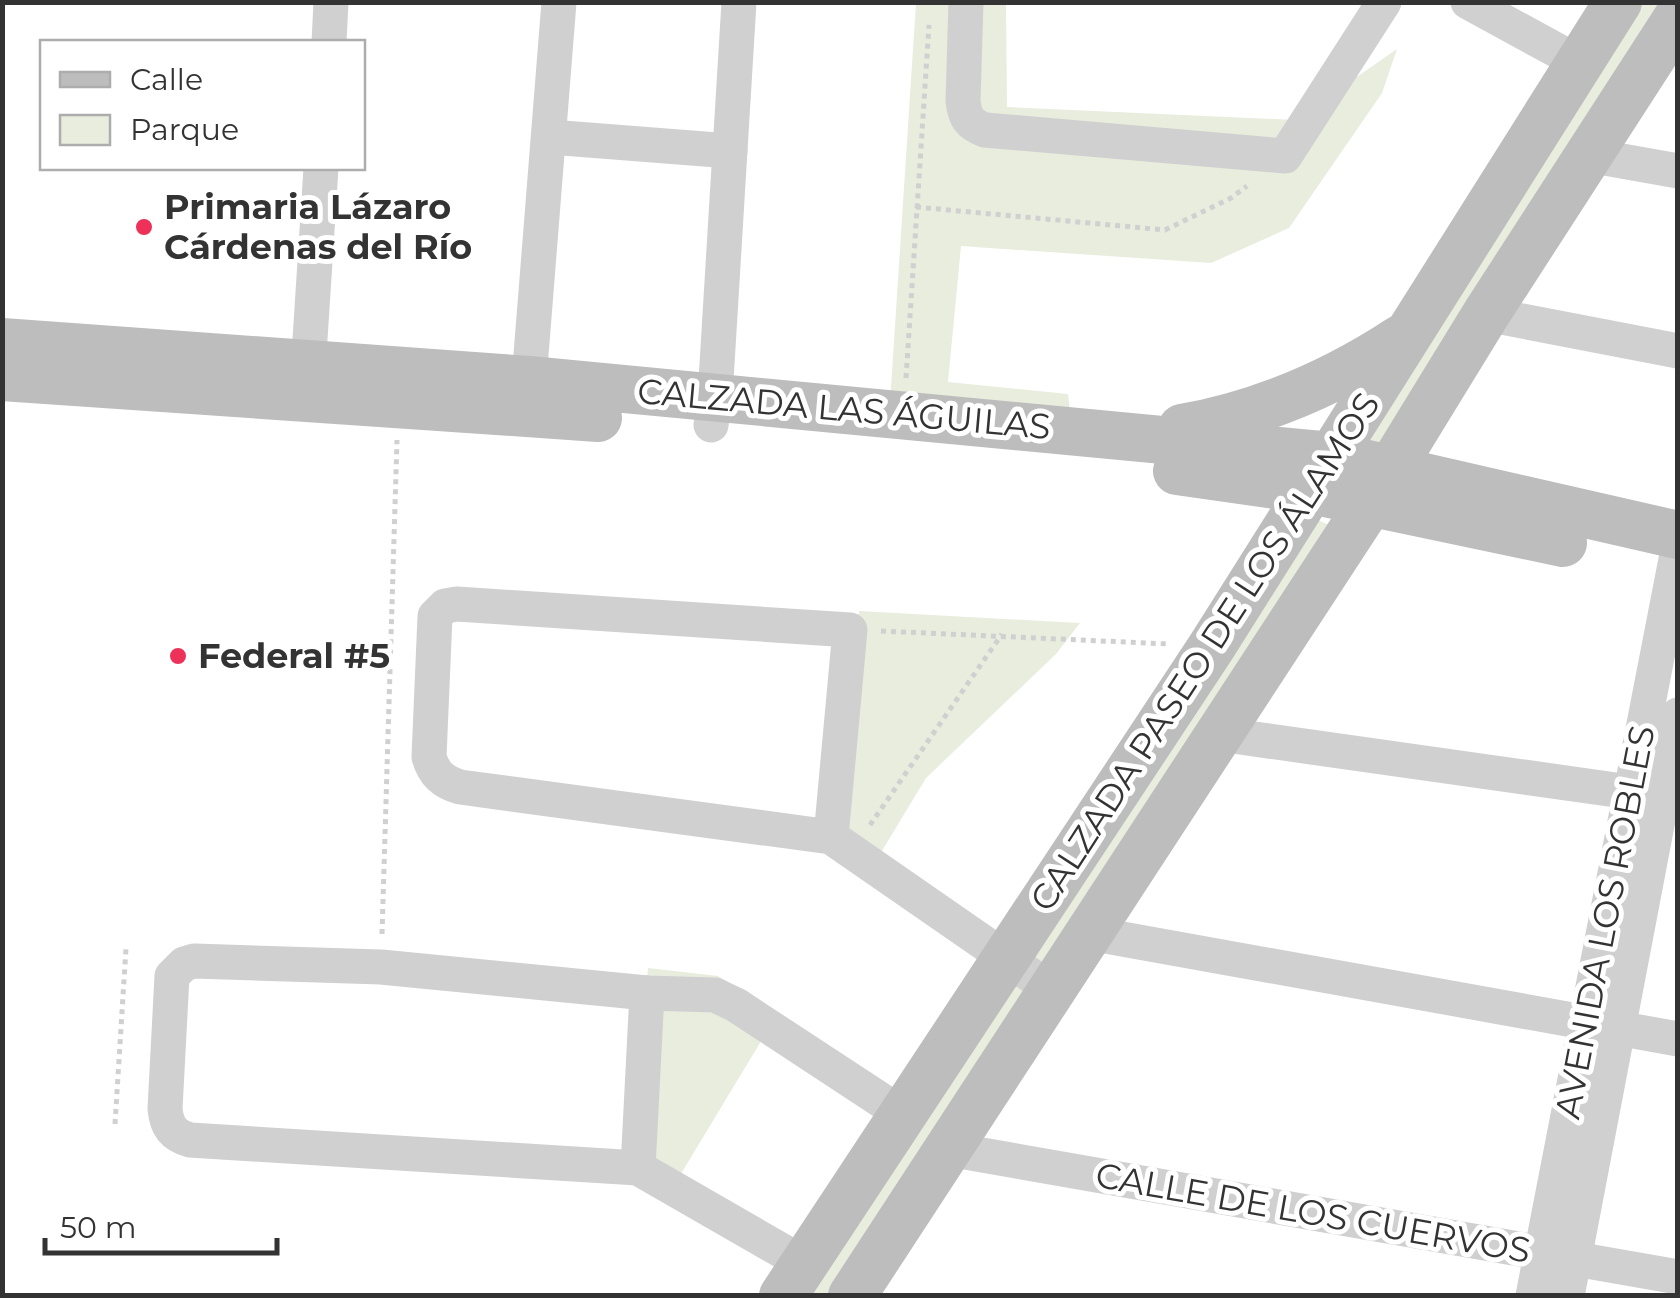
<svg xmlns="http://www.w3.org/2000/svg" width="1680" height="1298" viewBox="0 0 1680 1298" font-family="Montserrat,sans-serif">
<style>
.green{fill:#e8edde}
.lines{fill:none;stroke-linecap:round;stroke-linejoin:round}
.path{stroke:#d0d0d0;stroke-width:5;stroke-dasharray:5 5;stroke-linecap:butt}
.street{stroke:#d0d0d0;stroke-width:35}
.secondary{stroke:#bdbdbd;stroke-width:48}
.poi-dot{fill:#ee3158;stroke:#fff;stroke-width:4}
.labels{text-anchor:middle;stroke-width:10;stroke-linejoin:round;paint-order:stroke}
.poi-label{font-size:35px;font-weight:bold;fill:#333;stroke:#fff;text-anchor:start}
.street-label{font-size:35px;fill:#333;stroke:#fff}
</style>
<rect width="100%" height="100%" fill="#fff"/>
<g class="green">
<path d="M 916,3 L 1006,3 L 1007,107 L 1295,120 L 1397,49 L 1382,93 L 1289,228 L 1211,263 L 961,246 L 948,382 L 1068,394 L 1071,420 L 890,403 Z"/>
<path d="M 1629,3 L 1677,3 L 1386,461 L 1345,451 Z"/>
<path d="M 1306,515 L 1341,530 L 841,1295 L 799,1296 Z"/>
<path d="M 859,611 L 1080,623 L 1056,654 L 926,778 L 877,859 L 839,835 Z"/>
<path d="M 648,968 L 718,976 L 778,1013 L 676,1182 L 633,1160 Z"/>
</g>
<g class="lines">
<g class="path">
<path d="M 916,207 L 1165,230 L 1231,198 L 1247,186"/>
<path d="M 906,378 L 929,25"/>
<path d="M 881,631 L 1169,644"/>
<path d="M 870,825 L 1002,634"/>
<path d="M 382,934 L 397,440"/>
<path d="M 115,1124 L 126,948"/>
</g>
<g class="street">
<path d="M 966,2 L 963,101 C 965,118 969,124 985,130 L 1285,156 L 1384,2"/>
<path d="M 1468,2 L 1580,63"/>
<path d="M 329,42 L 331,2"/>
<path d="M 550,137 L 730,151"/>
<path d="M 1588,155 L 1678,171"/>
<path d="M 1486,314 L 1678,351"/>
<path d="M 529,380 L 559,2"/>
<path d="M 307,386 L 321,168"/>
<path d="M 711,425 L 715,397 L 739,2"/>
<path d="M 1219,734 L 1630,792"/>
<path d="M 831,837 L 850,630 L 457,604 L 445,606 L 435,616 L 429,757 C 434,774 443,782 460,787 L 831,837 L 1052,990"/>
<path d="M 1089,933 L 1678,1039"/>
<path d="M 948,1149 L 1678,1277"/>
<path d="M 638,1168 L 647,993"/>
<path d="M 803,1263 L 638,1168 L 190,1140 C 173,1135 167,1127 165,1109 L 172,976 L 184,964 L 194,961 L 381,967 L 647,993 L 715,995 L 736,1005 L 902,1114"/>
<path d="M 1533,1296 L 1678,549"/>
<path d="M 1567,1296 L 1678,715"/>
</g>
<g class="secondary">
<path d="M 2,342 L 529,380 L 1332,456 L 1678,535"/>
<path d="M 2,377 L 598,418"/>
<path d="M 1182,428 C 1261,414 1333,383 1400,339"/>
<path d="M 1177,471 L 1311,490 L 1563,543"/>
<path d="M 783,1296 L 1212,646 L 1618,2"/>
<path d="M 852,1296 L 1370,503 L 1486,314 L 1678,17"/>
</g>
</g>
<g class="poi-dot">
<circle cx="144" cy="227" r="10"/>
<circle cx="178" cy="656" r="10"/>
</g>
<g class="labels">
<g class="poi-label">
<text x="164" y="219">Primaria Lázaro<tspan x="164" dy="40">Cárdenas del Río</tspan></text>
<text x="198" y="668">Federal #5</text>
</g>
<g class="street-label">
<text transform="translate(844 409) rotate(5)" y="12">CALZADA LAS ÁGUILAS</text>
<text transform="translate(1205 652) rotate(-57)" y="12">CALZADA PASEO DE LOS ÁLAMOS</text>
<text transform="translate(1605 922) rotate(-79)" y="12">AVENIDA LOS ROBLES</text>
<text transform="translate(1313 1213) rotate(10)" y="12">CALLE DE LOS CUERVOS</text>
</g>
</g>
<rect width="1680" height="1298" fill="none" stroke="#333333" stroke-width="10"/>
<rect x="40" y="40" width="325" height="130" fill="#ffffff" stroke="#adadad" stroke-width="2.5"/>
<rect x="60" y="72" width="50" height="15" fill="#bdbdbd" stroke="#adadad" stroke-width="2.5"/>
<text x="130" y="90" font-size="30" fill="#333333">Calle</text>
<rect x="60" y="115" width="50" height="30" fill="#e8edde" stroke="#adadad" stroke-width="2.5"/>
<text x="130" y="140" font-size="30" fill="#333333">Parque</text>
<path d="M45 1238v15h232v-15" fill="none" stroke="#333333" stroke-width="5"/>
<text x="60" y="1238" font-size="30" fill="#333333" stroke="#ffffff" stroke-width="8" paint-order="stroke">50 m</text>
</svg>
